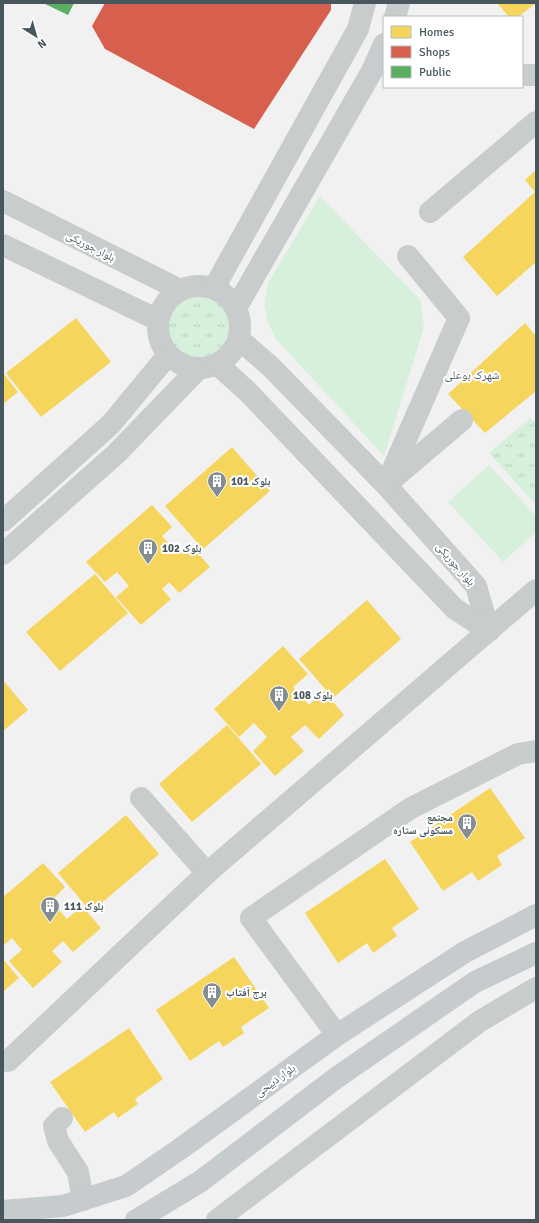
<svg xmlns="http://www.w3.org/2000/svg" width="539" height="1223" viewBox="0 0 539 1223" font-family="Signika,'Noto Naskh Arabic',sans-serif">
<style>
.grass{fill:url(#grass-tufts)}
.garden{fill:#d6f0dc}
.homes{fill:#f6d55c}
.shops{fill:#d6604d}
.public{fill:#5aae61}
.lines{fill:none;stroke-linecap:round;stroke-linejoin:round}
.minor{stroke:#c9cccd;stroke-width:22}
.major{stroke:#c6cbcd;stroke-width:22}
.labels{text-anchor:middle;stroke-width:4;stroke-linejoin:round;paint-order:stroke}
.street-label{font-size:11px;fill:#48575e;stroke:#fff}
.poi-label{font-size:11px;font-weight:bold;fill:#48575e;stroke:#fff;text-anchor:start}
.neighbourhood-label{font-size:12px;fill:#5d6266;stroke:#fff}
</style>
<defs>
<pattern id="grass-tufts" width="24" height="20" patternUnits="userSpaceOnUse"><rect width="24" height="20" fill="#d6f0dc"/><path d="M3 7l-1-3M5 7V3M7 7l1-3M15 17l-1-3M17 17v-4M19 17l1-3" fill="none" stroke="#b9d0bf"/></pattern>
</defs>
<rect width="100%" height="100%" fill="#f2f1f1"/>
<g class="grass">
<circle cx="199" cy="328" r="32"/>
<path d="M 530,418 L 536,424 L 536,505 L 489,453 Z"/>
</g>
<g class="garden">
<path d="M 320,196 L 420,300 L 424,327 L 384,456 L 276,339 L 268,322 L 264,304 L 268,283 Z"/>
<path d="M 489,465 L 536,516 L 536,532 L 503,562 L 448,502 Z"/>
</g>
<g class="homes">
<path d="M 497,3 L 536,3 L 518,17 L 509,17 Z"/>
<path d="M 536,170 L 536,262 L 497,296 L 463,257 L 535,192 L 525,180 Z"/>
<path d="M 76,318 L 111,362 L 41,417 L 6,373 Z"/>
<path d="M 525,323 L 536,336 L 536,391 L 485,433 L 448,394 Z"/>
<path d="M 3,373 L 18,392 L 3,404 Z"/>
<path d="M 232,447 L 270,491 L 203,549 L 165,506 Z"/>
<path d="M 152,505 L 172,527 L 162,536 L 178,554 L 190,544 L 210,567 L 179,593 L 169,582 L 162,589 L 171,599 L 141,625 L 116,597 L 129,586 L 117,572 L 105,582 L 86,562 Z"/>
<path d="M 95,574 L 128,613 L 60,671 L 26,632 Z"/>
<path d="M 367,600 L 401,639 L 333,698 L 299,659 Z"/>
<path d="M 283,646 L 308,674 L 293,687 L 309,705 L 324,691 L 344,715 L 319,739 L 305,725 L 291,737 L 304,751 L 275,776 L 253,751 L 267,737 L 254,723 L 239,737 L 214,709 Z"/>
<path d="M 3,680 L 28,710 L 3,731 Z"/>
<path d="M 227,725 L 261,764 L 192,822 L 159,784 Z"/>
<path d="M 490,788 L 525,838 L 497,856 L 502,865 L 478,881 L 472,872 L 443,891 L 410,842 Z"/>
<path d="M 126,815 L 159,854 L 91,912 L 58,873 Z"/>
<path d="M 385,859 L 419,909 L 392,928 L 397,936 L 373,953 L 367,943 L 338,963 L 305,913 Z"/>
<path d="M 43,863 L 65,887 L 51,901 L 67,919 L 82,906 L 101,928 L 73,952 L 63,941 L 52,951 L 62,962 L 33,988 L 9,961 L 22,950 L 12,938 L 3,946 L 3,897 Z"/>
<path d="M 234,957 L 269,1008 L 241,1027 L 244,1033 L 223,1047 L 219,1041 L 190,1061 L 156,1010 Z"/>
<path d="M 3,959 L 19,978 L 3,992 Z"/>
<path d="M 129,1028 L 163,1079 L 135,1099 L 138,1104 L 118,1118 L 114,1112 L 85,1132 L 50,1082 Z"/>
</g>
<path class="shops" d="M 105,3 L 331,3 L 331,10 L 254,129 L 105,49 L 92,26 Z"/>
<path class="public" d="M 43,3 L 74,3 L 68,15 Z"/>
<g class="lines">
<g class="minor">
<path d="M 395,17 L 399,3"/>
<path d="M 522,75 L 536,75"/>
<path d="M 3,201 L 180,290"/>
<path d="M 430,212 L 536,122"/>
<path d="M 3,245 L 158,320"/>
<circle cx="199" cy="327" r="41"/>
<path d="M 214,288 L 358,29 L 365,3"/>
<path d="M 236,308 L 372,71 L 384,44"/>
<path d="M 239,339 L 271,367 L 386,485 L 476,586 L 489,631"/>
<path d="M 217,364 L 248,392 L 455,609 L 489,631"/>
<path d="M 390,481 L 462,420"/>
<path d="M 386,485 L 459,318 L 408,256"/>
<path d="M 3,521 L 111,424 L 168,355"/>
<path d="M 3,554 L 116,454 L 198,369"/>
<path d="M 141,798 L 207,873"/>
<path d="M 337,1035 L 251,918 L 411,808 L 518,754 L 536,751"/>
<path d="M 8,1061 L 207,873 L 536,590"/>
<path d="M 62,1118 L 54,1126 L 58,1141 L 78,1172 L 83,1200"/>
<path d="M 217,1220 L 480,1021 L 536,988"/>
</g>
<g class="major">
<path d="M 3,1211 L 63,1206 L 126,1186 L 180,1149 L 337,1035 L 465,952 L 536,915"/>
<path d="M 136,1220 L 140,1218 L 201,1181 L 336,1078 L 475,982 L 536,953"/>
</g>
</g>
<defs>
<g id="building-pin" transform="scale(1)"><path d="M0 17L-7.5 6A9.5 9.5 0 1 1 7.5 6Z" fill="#848d91" stroke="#fff"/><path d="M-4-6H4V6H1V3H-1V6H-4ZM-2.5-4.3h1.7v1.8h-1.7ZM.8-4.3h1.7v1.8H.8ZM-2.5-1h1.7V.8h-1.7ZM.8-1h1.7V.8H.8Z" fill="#fff"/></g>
</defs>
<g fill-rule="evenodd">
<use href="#building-pin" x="217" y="481"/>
<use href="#building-pin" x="148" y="548"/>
<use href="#building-pin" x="279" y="695"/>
<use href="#building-pin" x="467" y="823"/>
<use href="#building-pin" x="50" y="906"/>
<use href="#building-pin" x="212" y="992"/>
</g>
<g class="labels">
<g class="street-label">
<text transform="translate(91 246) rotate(27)" y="4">بلوار جوریکی</text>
<text transform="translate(456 564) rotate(49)" y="4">بلوار جوریکی</text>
<text transform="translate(275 1080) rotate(-36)" y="4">بلوار ذبیحی</text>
</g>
<g class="poi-label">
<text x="231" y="485">بلوک 101</text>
<text x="162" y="552">بلوک 102</text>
<text x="293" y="699">بلوک 108</text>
<text x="453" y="821" text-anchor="end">مجتمع<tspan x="453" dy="13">مسکونی ستاره</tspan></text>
<text x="64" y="910">بلوک 111</text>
<text x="226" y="996">برج آفتاب</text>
</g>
<g class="neighbourhood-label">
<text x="472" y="379">شهرک بوعلی</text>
</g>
</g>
<rect width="539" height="1223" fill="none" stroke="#48575e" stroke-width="8"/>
<rect x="383" y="16" width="140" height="72" fill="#ffffff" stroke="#b6bcbf"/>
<rect x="391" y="26" width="20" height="12" fill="#f6d55c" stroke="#b6bcbf"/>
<text x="419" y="36" font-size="12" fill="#48575e">Homes</text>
<rect x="391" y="46" width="20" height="12" fill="#d6604d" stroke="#b6bcbf"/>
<text x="419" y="56" font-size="12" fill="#48575e">Shops</text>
<rect x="391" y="66" width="20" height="12" fill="#5aae61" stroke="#b6bcbf"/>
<text x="419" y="76" font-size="12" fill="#48575e">Public</text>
<g transform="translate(36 36) rotate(143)" stroke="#ffffff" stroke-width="3" paint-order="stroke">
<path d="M0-3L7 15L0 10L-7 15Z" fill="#48575e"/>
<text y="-6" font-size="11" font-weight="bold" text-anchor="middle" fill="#48575e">N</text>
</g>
</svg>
